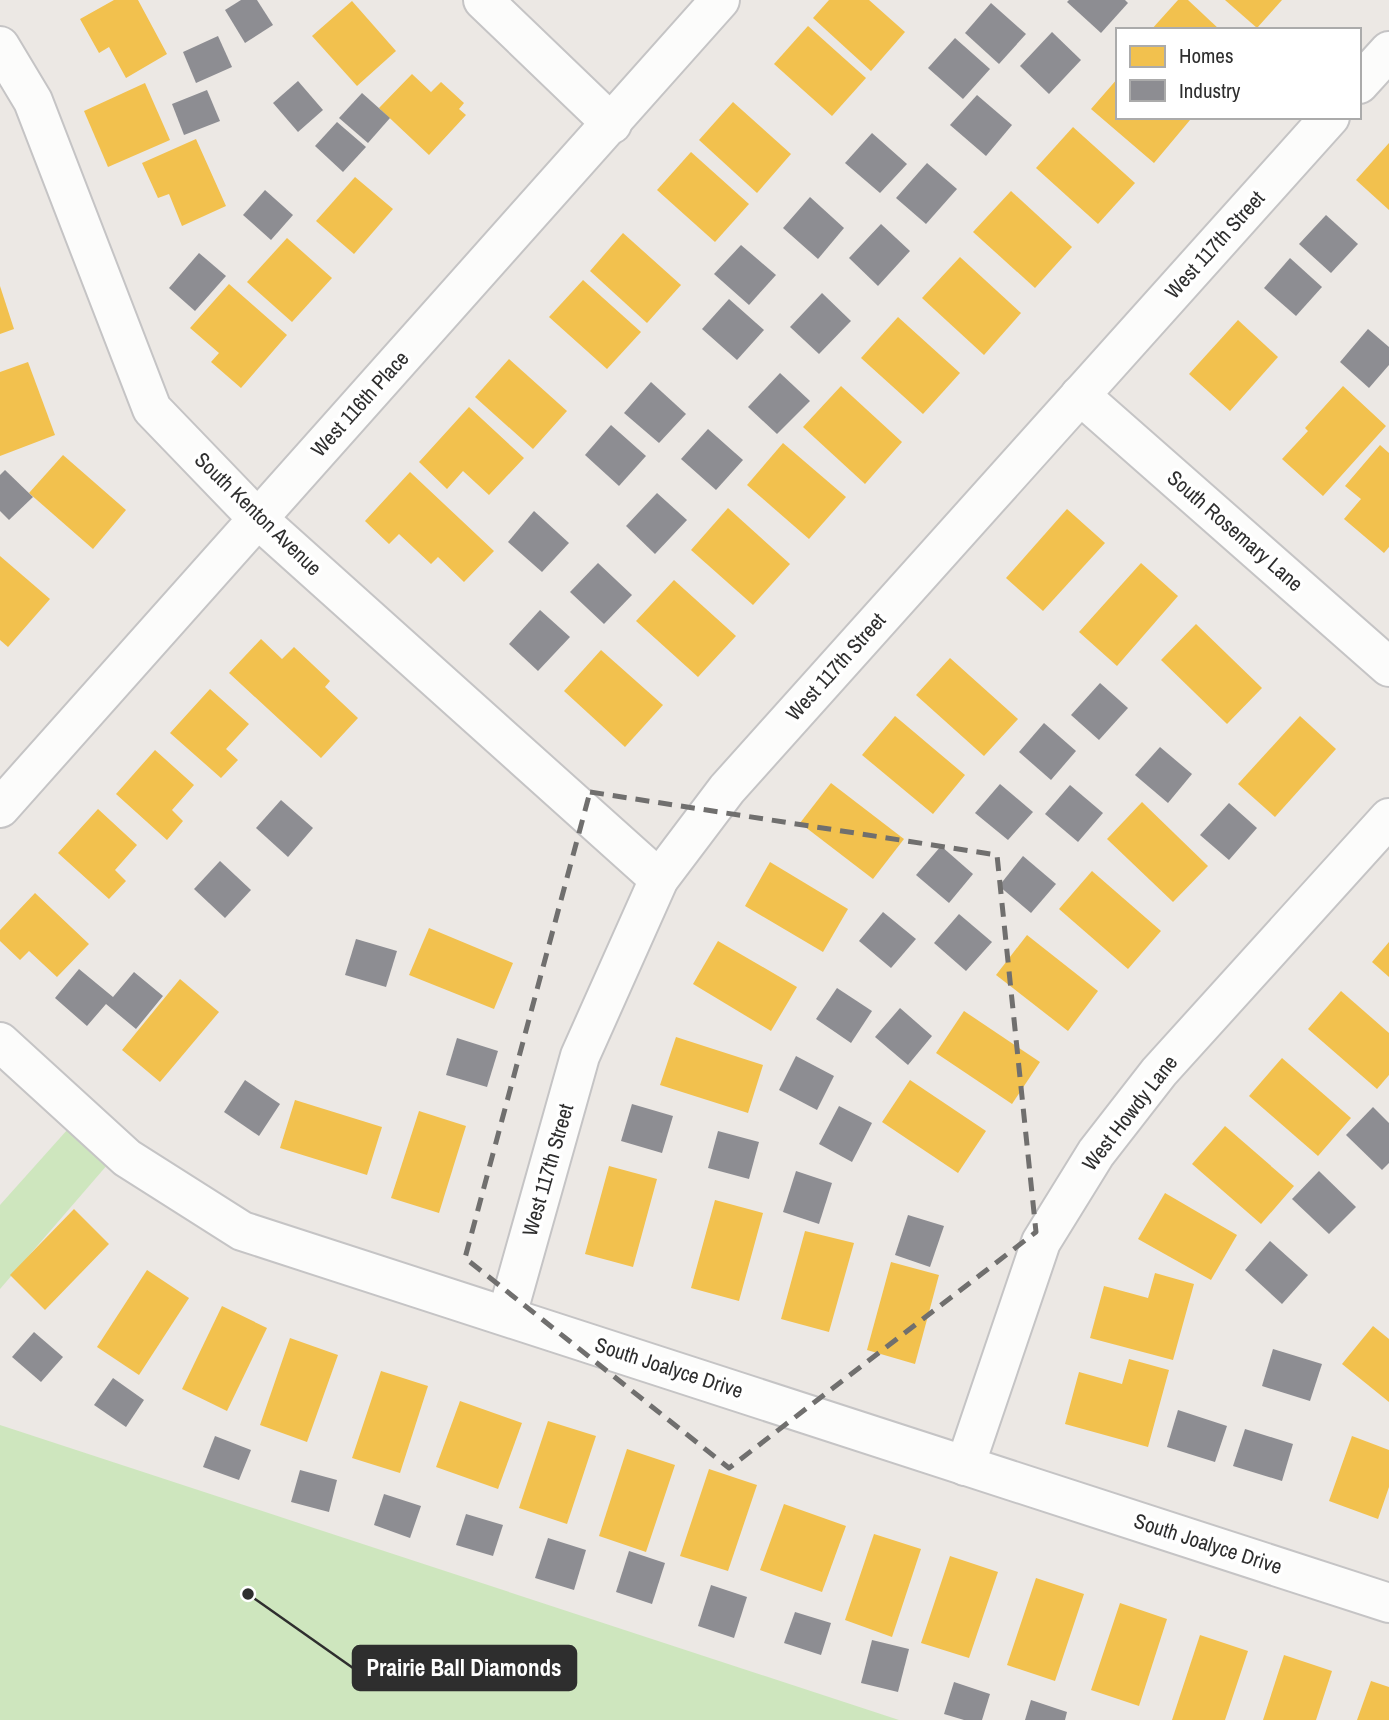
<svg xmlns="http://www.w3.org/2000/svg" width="1389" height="1720" viewBox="0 0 1389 1720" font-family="'Archivo Narrow',sans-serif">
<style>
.green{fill:#cee6be}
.homes{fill:#f2c14e}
.industry{fill:#8d8d92}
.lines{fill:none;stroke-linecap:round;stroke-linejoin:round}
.minor-casing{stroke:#c5c4c5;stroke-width:42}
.minor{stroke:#fcfcfb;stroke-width:38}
.marked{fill:none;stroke:#706f6e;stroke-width:5;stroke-dasharray:14 9;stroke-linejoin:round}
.labels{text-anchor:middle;stroke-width:7;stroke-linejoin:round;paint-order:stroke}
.street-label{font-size:21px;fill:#2e2e2e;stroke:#fff}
.leader{fill:none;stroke:#2e2e2e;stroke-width:2.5}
.callout-dot{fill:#2e2e2e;stroke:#fff;stroke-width:2.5}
.callout{fill:#2e2e2e;stroke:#2e2e2e;stroke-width:2.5}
.callout-label{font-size:23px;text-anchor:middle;font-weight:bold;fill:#fff}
</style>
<rect width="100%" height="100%" fill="#ece8e4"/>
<g class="green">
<path d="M 68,1129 L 108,1164 L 0,1289 L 0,1205 Z"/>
<path d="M 0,1425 L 899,1720 L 0,1720 Z"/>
</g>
<g class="homes">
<path d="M 114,0 L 138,0 L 167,54 L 126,78 L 109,47 L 99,53 L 80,19 Z"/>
<path d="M 829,0 L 869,0 L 905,32 L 871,71 L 813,18 Z"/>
<path d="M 1178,0 L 1188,0 L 1220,30 L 1151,30 Z"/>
<path d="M 1225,0 L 1282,0 L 1257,28 Z"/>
<path d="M 352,1 L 396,51 L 357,86 L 312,36 Z"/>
<path d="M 808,26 L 866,78 L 832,116 L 774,64 Z"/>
<path d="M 412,74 L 431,92 L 441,82 L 464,103 L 459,109 L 466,115 L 429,155 L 379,108 Z"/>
<path d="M 1118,78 L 1118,117 L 1187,117 L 1190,120 L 1154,163 L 1091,109 Z"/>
<path d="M 145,83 L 170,140 L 108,167 L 84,111 Z"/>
<path d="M 733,102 L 791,154 L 757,193 L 699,140 Z"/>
<path d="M 1073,127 L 1135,183 L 1098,224 L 1036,168 Z"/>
<path d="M 196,139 L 226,206 L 182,226 L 169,194 L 158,198 L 142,163 Z"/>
<path d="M 1389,143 L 1389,210 L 1356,180 Z"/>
<path d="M 691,152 L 749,204 L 715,242 L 657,190 Z"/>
<path d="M 355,177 L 393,209 L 354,254 L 316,221 Z"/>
<path d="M 1011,191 L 1072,247 L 1035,288 L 973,232 Z"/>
<path d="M 623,233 L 681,285 L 647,323 L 590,271 Z"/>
<path d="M 287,238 L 332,278 L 292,322 L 247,282 Z"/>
<path d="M 960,257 L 1021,313 L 984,355 L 922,298 Z"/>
<path d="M 583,280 L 641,332 L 607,369 L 549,317 Z"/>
<path d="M 229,284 L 287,335 L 241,388 L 211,362 L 219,353 L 190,328 Z"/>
<path d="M 0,286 L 14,329 L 0,334 Z"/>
<path d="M 898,317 L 960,373 L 923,414 L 861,358 Z"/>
<path d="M 1238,320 L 1278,357 L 1230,411 L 1189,374 Z"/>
<path d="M 509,359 L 567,411 L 533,449 L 475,397 Z"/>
<path d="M 28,362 L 55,435 L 0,456 L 0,372 Z"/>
<path d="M 841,386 L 902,442 L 865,484 L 803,427 Z"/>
<path d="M 1343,386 L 1386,426 L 1323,496 L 1282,459 L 1308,431 L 1305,428 Z"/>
<path d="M 469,407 L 524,458 L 489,495 L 463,471 L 447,489 L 419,462 Z"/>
<path d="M 783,443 L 846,497 L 809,539 L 747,485 Z"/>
<path d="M 1380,445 L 1389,453 L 1389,547 L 1384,553 L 1344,519 L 1361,499 L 1345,486 Z"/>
<path d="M 63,455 L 126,510 L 93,549 L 29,493 Z"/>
<path d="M 410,472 L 494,551 L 464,582 L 438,557 L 431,564 L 399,534 L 389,544 L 365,521 Z"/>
<path d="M 728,508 L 790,564 L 753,605 L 691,550 Z"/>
<path d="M 1067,509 L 1105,543 L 1043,611 L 1006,578 Z"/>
<path d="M 0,556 L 50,599 L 8,647 L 0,640 Z"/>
<path d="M 1141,563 L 1178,596 L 1117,666 L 1079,632 Z"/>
<path d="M 674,580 L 736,636 L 698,677 L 636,621 Z"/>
<path d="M 1196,624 L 1262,688 L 1227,724 L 1161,660 Z"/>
<path d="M 261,639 L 282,659 L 294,647 L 330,681 L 325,687 L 358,718 L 321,758 L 229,673 Z"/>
<path d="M 601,650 L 663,705 L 625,747 L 564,691 Z"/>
<path d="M 950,658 L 1018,719 L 984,756 L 916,695 Z"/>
<path d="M 210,689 L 249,724 L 226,749 L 238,760 L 221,778 L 170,733 Z"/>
<path d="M 895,716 L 965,775 L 933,814 L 862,755 Z"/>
<path d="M 1300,716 L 1336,749 L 1275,817 L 1238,784 Z"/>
<path d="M 155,750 L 194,785 L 172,810 L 183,821 L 167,840 L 116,794 Z"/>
<path d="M 831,783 L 904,839 L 873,879 L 800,823 Z"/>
<path d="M 1142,802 L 1208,866 L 1173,902 L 1107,839 Z"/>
<path d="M 98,809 L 137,845 L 115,870 L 126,881 L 109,899 L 58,853 Z"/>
<path d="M 770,862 L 848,909 L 823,952 L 745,906 Z"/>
<path d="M 1092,871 L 1161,931 L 1128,969 L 1059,909 Z"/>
<path d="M 35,893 L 89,944 L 57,977 L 29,951 L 20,960 L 0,941 L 0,930 Z"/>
<path d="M 429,928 L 513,963 L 494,1009 L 409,975 Z"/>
<path d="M 1027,935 L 1098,991 L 1068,1031 L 996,975 Z"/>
<path d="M 718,941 L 797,987 L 771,1031 L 693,984 Z"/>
<path d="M 1389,942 L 1389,977 L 1372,962 Z"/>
<path d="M 180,979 L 219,1012 L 160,1082 L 122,1050 Z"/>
<path d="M 1341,991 L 1389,1033 L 1389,1075 L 1377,1089 L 1308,1029 Z"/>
<path d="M 964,1011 L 1040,1062 L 1012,1104 L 936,1053 Z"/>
<path d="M 676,1037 L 763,1065 L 748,1113 L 660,1085 Z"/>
<path d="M 1282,1058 L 1351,1118 L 1318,1156 L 1249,1096 Z"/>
<path d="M 910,1080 L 986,1131 L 958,1173 L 882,1122 Z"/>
<path d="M 295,1100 L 382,1127 L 367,1175 L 280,1148 Z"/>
<path d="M 419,1111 L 466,1126 L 439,1213 L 391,1198 Z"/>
<path d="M 1225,1126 L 1294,1186 L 1261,1224 L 1192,1164 Z"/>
<path d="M 609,1166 L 657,1179 L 633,1267 L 585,1254 Z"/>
<path d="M 1165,1193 L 1237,1235 L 1211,1280 L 1138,1239 Z"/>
<path d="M 715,1200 L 763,1213 L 739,1301 L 691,1288 Z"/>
<path d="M 74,1209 L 109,1244 L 45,1310 L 10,1275 Z"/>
<path d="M 805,1231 L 854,1243 L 829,1332 L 781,1319 Z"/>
<path d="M 891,1262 L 939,1275 L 915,1364 L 867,1350 Z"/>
<path d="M 147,1270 L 189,1298 L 139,1375 L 97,1347 Z"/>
<path d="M 1155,1273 L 1194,1284 L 1173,1360 L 1090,1338 L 1104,1286 L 1148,1298 Z"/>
<path d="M 222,1306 L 267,1328 L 227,1411 L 182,1389 Z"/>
<path d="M 1373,1326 L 1389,1339 L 1389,1402 L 1342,1364 Z"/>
<path d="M 290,1338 L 338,1355 L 307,1442 L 260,1425 Z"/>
<path d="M 1129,1359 L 1169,1370 L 1148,1447 L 1065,1424 L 1079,1372 L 1122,1384 Z"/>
<path d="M 381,1371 L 428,1386 L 400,1473 L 352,1458 Z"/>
<path d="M 460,1401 L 522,1423 L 498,1489 L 436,1467 Z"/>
<path d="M 548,1421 L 596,1436 L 567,1524 L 519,1508 Z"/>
<path d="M 1352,1436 L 1389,1450 L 1389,1487 L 1378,1519 L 1329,1501 Z"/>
<path d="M 627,1449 L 675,1465 L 646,1552 L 599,1536 Z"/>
<path d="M 709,1469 L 757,1485 L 728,1571 L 680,1556 Z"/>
<path d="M 784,1504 L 846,1526 L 822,1592 L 760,1570 Z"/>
<path d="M 874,1534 L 921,1549 L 892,1637 L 845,1620 Z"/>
<path d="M 950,1556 L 998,1572 L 969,1658 L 921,1643 Z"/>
<path d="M 1036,1578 L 1084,1594 L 1055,1681 L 1007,1665 Z"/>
<path d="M 1120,1603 L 1167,1619 L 1139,1706 L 1091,1690 Z"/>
<path d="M 1200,1635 L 1248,1651 L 1225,1720 L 1172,1720 Z"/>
<path d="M 1284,1655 L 1332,1671 L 1316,1720 L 1263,1720 Z"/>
<path d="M 1371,1681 L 1389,1687 L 1389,1720 L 1357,1720 Z"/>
</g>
<g class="industry">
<path d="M 241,0 L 257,0 L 273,25 L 245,43 L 225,10 Z"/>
<path d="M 1069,0 L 1125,0 L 1128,3 L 1101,33 L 1067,2 Z"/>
<path d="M 991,3 L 1026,34 L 999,64 L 965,33 Z"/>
<path d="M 1052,32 L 1081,60 L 1049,94 L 1020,66 Z"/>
<path d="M 218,36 L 232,67 L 196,83 L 183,52 Z"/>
<path d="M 955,38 L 990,69 L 963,99 L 928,68 Z"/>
<path d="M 298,81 L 323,110 L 298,132 L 273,103 Z"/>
<path d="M 207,90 L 220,121 L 184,135 L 172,104 Z"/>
<path d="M 362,93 L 390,118 L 368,143 L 339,118 Z"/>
<path d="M 977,95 L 1012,125 L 986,156 L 950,125 Z"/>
<path d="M 337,122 L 366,147 L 343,172 L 315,146 Z"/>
<path d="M 872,133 L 907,164 L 880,193 L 845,163 Z"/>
<path d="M 927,163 L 957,189 L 926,224 L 896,198 Z"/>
<path d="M 265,190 L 293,215 L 271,240 L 243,215 Z"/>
<path d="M 810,197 L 844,228 L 818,259 L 783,228 Z"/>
<path d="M 1326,215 L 1358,244 L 1331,273 L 1299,244 Z"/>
<path d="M 881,224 L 910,251 L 878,286 L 849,258 Z"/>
<path d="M 741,245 L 776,275 L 749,305 L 714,274 Z"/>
<path d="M 199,253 L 226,276 L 195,311 L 169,288 Z"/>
<path d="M 1290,258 L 1322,287 L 1296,316 L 1264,288 Z"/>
<path d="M 822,293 L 851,321 L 819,354 L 790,327 Z"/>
<path d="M 729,299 L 764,330 L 737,360 L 702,329 Z"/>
<path d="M 1368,329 L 1389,347 L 1389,365 L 1369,388 L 1340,362 Z"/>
<path d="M 780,373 L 810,401 L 777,434 L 748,407 Z"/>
<path d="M 651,382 L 686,414 L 659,443 L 624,413 Z"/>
<path d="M 611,425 L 646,456 L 619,486 L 585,455 Z"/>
<path d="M 708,429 L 743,460 L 716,490 L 681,459 Z"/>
<path d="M 5,470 L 33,497 L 9,520 L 0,511 L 0,475 Z"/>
<path d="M 657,493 L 687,520 L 655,554 L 626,526 Z"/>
<path d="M 534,511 L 569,543 L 542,572 L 508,542 Z"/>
<path d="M 598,563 L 632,595 L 604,624 L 570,592 Z"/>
<path d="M 540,610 L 570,637 L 538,671 L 509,644 Z"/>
<path d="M 1100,683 L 1128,708 L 1099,740 L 1071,715 Z"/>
<path d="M 1044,723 L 1076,751 L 1051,780 L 1019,752 Z"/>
<path d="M 1160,747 L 1192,774 L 1168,803 L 1135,775 Z"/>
<path d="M 1000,784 L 1033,812 L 1008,840 L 975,813 Z"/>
<path d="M 1070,785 L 1103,813 L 1078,842 L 1045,814 Z"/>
<path d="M 281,800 L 313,828 L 288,857 L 256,828 Z"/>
<path d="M 1229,803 L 1257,828 L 1229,860 L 1200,835 Z"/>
<path d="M 941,846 L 973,874 L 949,903 L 916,875 Z"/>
<path d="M 1023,856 L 1056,884 L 1031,913 L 999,886 Z"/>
<path d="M 220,861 L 251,890 L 225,918 L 194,889 Z"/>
<path d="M 883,912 L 916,939 L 891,968 L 859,941 Z"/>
<path d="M 959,914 L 992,942 L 966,971 L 934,943 Z"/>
<path d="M 356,939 L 397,951 L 386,987 L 345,975 Z"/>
<path d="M 79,969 L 113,997 L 134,972 L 163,996 L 136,1029 L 106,1004 L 87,1026 L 55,998 Z"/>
<path d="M 837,988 L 872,1011 L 851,1043 L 816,1019 Z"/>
<path d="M 900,1008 L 932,1036 L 908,1065 L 875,1037 Z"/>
<path d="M 457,1038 L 498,1051 L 487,1087 L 446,1075 Z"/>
<path d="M 796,1056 L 834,1076 L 817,1110 L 779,1090 Z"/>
<path d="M 245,1080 L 280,1104 L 259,1136 L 224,1112 Z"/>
<path d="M 632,1104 L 673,1116 L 662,1153 L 621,1141 Z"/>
<path d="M 839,1106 L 872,1123 L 852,1162 L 819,1144 Z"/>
<path d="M 1373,1107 L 1389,1123 L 1389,1163 L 1382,1170 L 1346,1135 Z"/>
<path d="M 718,1131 L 759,1142 L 749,1179 L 708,1168 Z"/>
<path d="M 796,1171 L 832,1183 L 819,1224 L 783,1212 Z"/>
<path d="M 1319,1171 L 1356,1207 L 1329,1234 L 1292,1199 Z"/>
<path d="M 908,1215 L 944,1226 L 930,1267 L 895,1255 Z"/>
<path d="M 1270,1241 L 1308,1275 L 1282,1304 L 1245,1270 Z"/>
<path d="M 34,1332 L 63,1357 L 41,1382 L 12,1357 Z"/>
<path d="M 1273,1349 L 1322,1364 L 1310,1401 L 1262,1386 Z"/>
<path d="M 113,1378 L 144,1400 L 126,1427 L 94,1405 Z"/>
<path d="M 1178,1410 L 1227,1426 L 1215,1462 L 1167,1447 Z"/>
<path d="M 1245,1429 L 1293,1444 L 1282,1481 L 1233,1466 Z"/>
<path d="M 215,1436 L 251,1450 L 239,1480 L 203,1467 Z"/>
<path d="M 300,1470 L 337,1480 L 329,1512 L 291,1502 Z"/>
<path d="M 384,1494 L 421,1506 L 410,1538 L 374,1525 Z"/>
<path d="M 466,1514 L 503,1525 L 493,1556 L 456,1545 Z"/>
<path d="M 548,1538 L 586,1550 L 574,1590 L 535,1578 Z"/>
<path d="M 629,1551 L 665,1563 L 652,1604 L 616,1592 Z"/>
<path d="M 711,1585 L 747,1597 L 734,1638 L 698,1626 Z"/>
<path d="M 795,1612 L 831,1623 L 821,1655 L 784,1643 Z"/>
<path d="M 872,1640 L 909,1649 L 898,1692 L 861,1683 Z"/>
<path d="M 954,1682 L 990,1694 L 982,1720 L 964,1720 L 944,1714 Z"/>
<path d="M 1031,1700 L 1067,1712 L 1065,1720 L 1025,1720 Z"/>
</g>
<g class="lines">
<g class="minor-casing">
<g id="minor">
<path d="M 483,0 L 612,124"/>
<path d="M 0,46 L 33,101 L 152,409 L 258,519 L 659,879"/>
<path d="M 1359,84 L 1389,51"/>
<path d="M 1080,395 L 1389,667"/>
<path d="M 0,808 L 720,0"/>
<path d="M 0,1042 L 127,1158 L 242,1231 L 1389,1603"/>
<path d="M 507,1315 L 580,1056 L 659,879 L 727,789 L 1330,117"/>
<path d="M 965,1466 L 1041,1242 L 1096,1153 L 1159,1072 L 1389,818"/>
</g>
</g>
<use href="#minor" class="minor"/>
</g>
<path class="marked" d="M 590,792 L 997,855 L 1036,1232 L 729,1468 L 465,1258 Z"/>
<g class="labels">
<g class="street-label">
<text transform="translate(1215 245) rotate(-48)" y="7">West 117th Street</text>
<text transform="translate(360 404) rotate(-48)" y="7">West 116th Place</text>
<text transform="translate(258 514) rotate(44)" y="7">South Kenton Avenue</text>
<text transform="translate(1235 531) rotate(41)" y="7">South Rosemary Lane</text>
<text transform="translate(836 667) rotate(-48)" y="7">West 117th Street</text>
<text transform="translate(1130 1113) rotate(-52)" y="7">West Howdy Lane</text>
<text transform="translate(548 1170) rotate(-74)" y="7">West 117th Street</text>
<text transform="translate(669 1368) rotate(18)" y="7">South Joalyce Drive</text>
<text transform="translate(1208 1544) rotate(18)" y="7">South Joalyce Drive</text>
</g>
</g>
<path class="leader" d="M248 1594L353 1668"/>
<circle class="callout-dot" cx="248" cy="1594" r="7"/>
<rect class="callout" x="353" y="1646" width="223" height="44" rx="7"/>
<g class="callout-label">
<text x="464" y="1676">Prairie Ball Diamonds</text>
</g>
<rect x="1116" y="28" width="245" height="91" fill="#ffffff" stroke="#ababab" stroke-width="2"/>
<rect x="1130" y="46" width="35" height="21" fill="#f2c14e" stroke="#ababab" stroke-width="2"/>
<text x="1179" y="63" font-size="21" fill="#2e2e2e">Homes</text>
<rect x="1130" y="80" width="35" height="21" fill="#8d8d92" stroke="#ababab" stroke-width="2"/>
<text x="1179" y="98" font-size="21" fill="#2e2e2e">Industry</text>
</svg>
